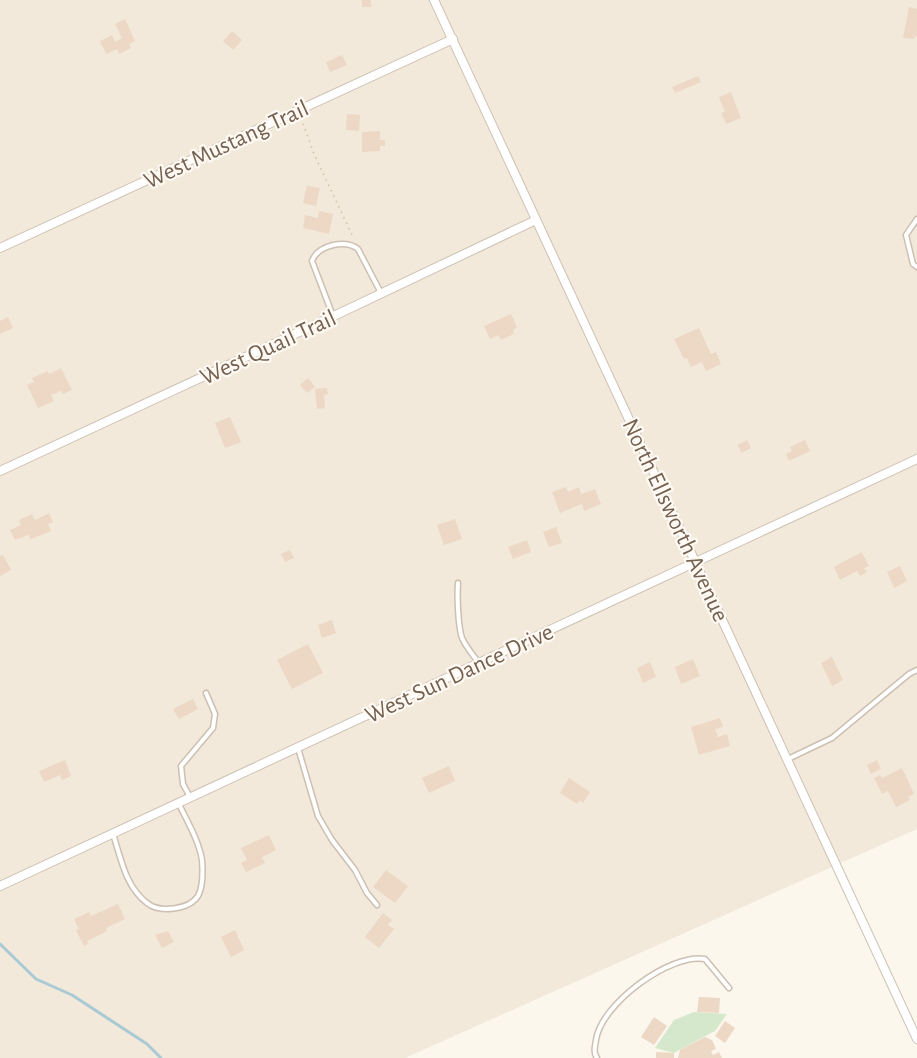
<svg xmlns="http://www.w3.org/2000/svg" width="917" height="1058" viewBox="0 0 917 1058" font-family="'Alegreya Sans',sans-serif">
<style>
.residential{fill:#f2e9db}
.green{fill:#d5e8cb}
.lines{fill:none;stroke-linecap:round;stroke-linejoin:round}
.stream{stroke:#a9cad4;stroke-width:3}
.building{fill:#ecd8c5}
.service-casing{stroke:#cdc0b3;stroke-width:7}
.minor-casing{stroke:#cdc0b3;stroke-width:10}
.path{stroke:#d3bda9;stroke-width:1.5;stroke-dasharray:1.5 4.5;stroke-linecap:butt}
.service{stroke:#fff;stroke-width:4}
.minor{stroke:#fff;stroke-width:8}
.labels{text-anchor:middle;stroke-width:4.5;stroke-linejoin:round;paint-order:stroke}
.street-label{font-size:24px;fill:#756151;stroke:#fefaf3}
</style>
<rect width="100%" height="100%" fill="#fbf7ed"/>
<path class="residential" d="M 0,0 L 917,0 L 917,829 L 405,1058 L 0,1058 Z"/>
<path class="green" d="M 694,1012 L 727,1014 L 715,1031 L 674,1053 L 655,1048 L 674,1020 Z"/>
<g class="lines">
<path class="stream" d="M 0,944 L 36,979 L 72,995 L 147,1044 L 161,1058"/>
</g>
<g class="building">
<rect x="362" y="0" width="9" height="7"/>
<path d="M 909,7 L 917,9 L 917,37 L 915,36 L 914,39 L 903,38 Z"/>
<path d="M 125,19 L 135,41 L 129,44 L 131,48 L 119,54 L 117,49 L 106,54 L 100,41 L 112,35 L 115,42 L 122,38 L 115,24 Z"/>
<path d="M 232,31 L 242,40 L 233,50 L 223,41 Z"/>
<path d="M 342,55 L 347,65 L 330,72 L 326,62 Z"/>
<path d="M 698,76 L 701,82 L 675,93 L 672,87 Z"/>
<path d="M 731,92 L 741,118 L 726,124 L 721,113 L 725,112 L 719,97 Z"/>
<path d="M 347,114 L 360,115 L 359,131 L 346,130 Z"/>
<path d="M 380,131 L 380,140 L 385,140 L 385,146 L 380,146 L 380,151 L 362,152 L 362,132 Z"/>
<path d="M 307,186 L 320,188 L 316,206 L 303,203 Z"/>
<path d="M 319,211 L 333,214 L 329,234 L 303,228 L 305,215 L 318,218 Z"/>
<path d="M 511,314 L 517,327 L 513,330 L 514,334 L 501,340 L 498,335 L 490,339 L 484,326 Z"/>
<path d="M 8,317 L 13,328 L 0,334 L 0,321 Z"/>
<path d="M 699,328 L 711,354 L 716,352 L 721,364 L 706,371 L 702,362 L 691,367 L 687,358 L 684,359 L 674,339 Z"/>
<path d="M 61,368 L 72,390 L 63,394 L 61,391 L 51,395 L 54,401 L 38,408 L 27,385 L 34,382 L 32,378 L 48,371 L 49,374 Z"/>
<path d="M 308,378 L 315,387 L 307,393 L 300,385 Z"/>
<path d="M 327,388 L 328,394 L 324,395 L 325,408 L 317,409 L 315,389 Z"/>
<path d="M 230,417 L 241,442 L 225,448 L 215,423 Z"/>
<path d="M 747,440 L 751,448 L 742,453 L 737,445 Z"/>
<path d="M 805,440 L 810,451 L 789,461 L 786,454 L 792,451 L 790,447 Z"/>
<path d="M 566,487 L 568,492 L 579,487 L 581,494 L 595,489 L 601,504 L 584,511 L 582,504 L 560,513 L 552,492 Z"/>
<path d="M 49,513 L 53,522 L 48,524 L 51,531 L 31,539 L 28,535 L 15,540 L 10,530 L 21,525 L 19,520 L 32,514 L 35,520 Z"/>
<path d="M 455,519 L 462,539 L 444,545 L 437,525 Z"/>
<path d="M 556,527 L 562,543 L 549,547 L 543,532 Z"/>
<path d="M 527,540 L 531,552 L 513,559 L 508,547 Z"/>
<path d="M 290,550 L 294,558 L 285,562 L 281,554 Z"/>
<path d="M 862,552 L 869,566 L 864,568 L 867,572 L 860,576 L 857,571 L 840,580 L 834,567 Z"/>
<path d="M 3,555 L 11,570 L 0,576 L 0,556 Z"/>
<path d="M 900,566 L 907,581 L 894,588 L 887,572 Z"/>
<path d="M 332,620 L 336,633 L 322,638 L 318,625 Z"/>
<path d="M 308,644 L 323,673 L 292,689 L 277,660 Z"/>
<path d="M 832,657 L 843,680 L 832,686 L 821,663 Z"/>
<path d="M 693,659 L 700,676 L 681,684 L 675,667 Z"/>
<path d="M 650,662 L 656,677 L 643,683 L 637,668 Z"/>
<path d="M 193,699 L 198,709 L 179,719 L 173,709 Z"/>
<path d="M 720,718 L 723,727 L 715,729 L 718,737 L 727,734 L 730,746 L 699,755 L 691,727 Z"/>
<path d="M 65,760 L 71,776 L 62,780 L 60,775 L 44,782 L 39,771 Z"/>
<path d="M 877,760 L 881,769 L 871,774 L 867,765 Z"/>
<path d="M 449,766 L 455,781 L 429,793 L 422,778 Z"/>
<path d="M 902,768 L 914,794 L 908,797 L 910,800 L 896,807 L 888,791 L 882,794 L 874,778 L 880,775 L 882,778 Z"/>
<path d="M 569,778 L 590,792 L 583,803 L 580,800 L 577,804 L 560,793 Z"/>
<path d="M 269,835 L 276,850 L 262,857 L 265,863 L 246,872 L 241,863 L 247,860 L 241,848 Z"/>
<path d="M 386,870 L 408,886 L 395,903 L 373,887 Z"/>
<path d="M 118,904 L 125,919 L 106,928 L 107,931 L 87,941 L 88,944 L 84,946 L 76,930 L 79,929 L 74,919 L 89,912 L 91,916 Z"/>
<path d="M 383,913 L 392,920 L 388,925 L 394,929 L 379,948 L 365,937 Z"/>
<path d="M 235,930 L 244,950 L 231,957 L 221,937 Z"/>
<path d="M 168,931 L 174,942 L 162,948 L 155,935 Z"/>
<path d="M 699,997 L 720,998 L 719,1013 L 697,1012 Z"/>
<path d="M 654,1017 L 667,1026 L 654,1045 L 641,1037 Z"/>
<path d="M 725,1021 L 735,1028 L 725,1043 L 715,1036 Z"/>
<path d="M 705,1037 L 712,1040 L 716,1049 L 711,1051 L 713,1055 L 719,1052 L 722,1058 L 678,1058 L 680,1050 Z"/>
<path d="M 656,1052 L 674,1053 L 674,1058 L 656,1058 Z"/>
</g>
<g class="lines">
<g class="service-casing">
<g id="service">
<path d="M 917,219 L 906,235 L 913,264 L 917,267"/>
<path d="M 333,316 L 312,261 C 318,245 345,239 358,249 L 381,293"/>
<path d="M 458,583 C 457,595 458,627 462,638 C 466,647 473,655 479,663"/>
<path d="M 298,748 L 318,816 L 332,840 L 355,870 L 367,893 L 377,905"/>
<path d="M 788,759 L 832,738 L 909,674 L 917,670"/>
<path d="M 190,797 L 183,784 L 181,766 L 213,728 L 215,714 L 206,693"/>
<path d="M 113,834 C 121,858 125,886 147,903 C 159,913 189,910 198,896 C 203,887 203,870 202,860 C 199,841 187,821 179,804"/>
<path d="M 597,1058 C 593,1052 595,1047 596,1040 C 601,1004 670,953 705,959 L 729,988"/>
</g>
</g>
<g class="minor-casing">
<g id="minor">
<path d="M 434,0 L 917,1039"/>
<path d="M 0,248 L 453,39"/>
<path d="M 0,471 L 338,314 L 536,220"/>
<path d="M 0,886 L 917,459"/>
</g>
</g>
<path class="path" d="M 301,118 L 314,154 L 353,237"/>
<use href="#service" class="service"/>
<use href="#minor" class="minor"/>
</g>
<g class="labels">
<g class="street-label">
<text transform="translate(226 144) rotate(-25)" y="8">West Mustang Trail</text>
<text transform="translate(268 347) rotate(-25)" y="8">West Quail Trail</text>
<text transform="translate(676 520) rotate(65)" y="8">North Ellsworth Avenue</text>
<text transform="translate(459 673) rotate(-25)" y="8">West Sun Dance Drive</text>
</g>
</g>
</svg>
